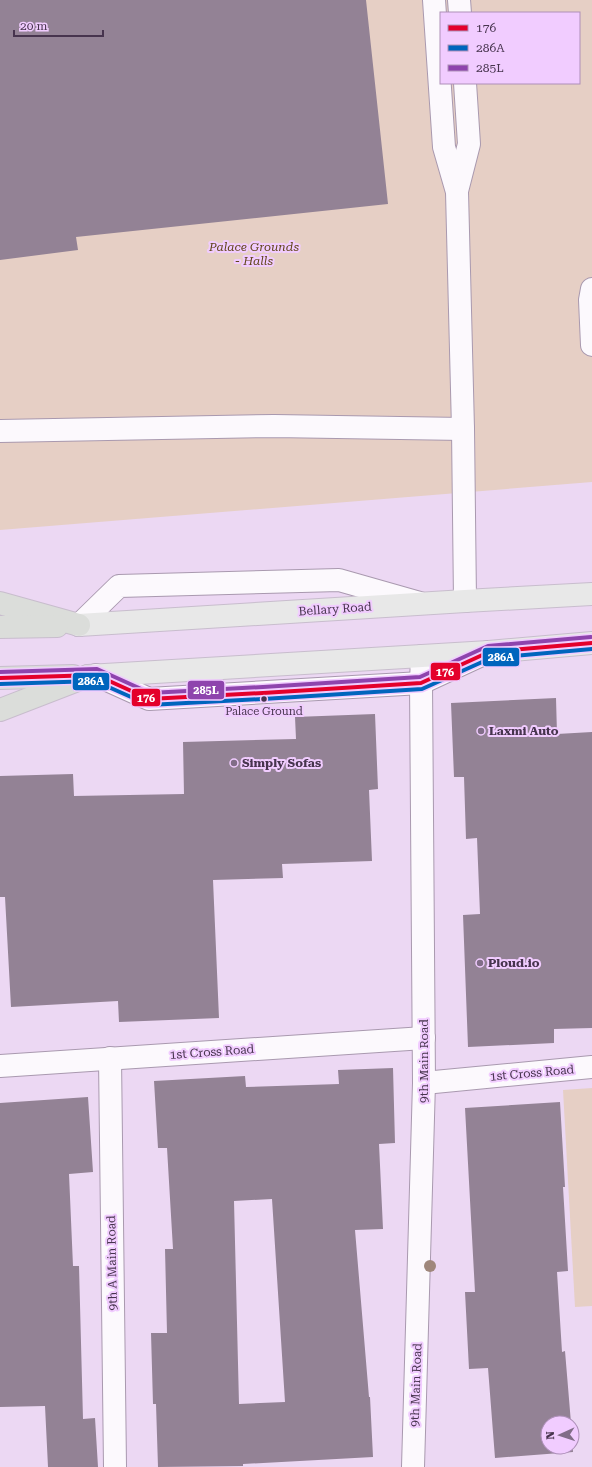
<svg xmlns="http://www.w3.org/2000/svg" width="592" height="1467" viewBox="0 0 592 1467" font-family="'Roboto Serif',serif">
<style>
.green{fill:#e6cfc5;fill-rule:evenodd}
.building{fill:#938295;fill-rule:evenodd}
.lines{fill:none;stroke-linecap:round;stroke-linejoin:round}
.minor-casing{stroke:#a999af;stroke-width:24}
.major-casing{stroke:#c8bdcd;stroke-width:24}
.highway-casing{stroke:#c8bdcd;stroke-width:24}
.minor{stroke:#fcf9fd;stroke-width:22}
.major{stroke:#e8e8e8;stroke-width:22}
.highway{stroke:#dbddda;stroke-width:22}
.bus-1-casing{stroke:#f1ccff;stroke-width:7}
.bus-2-casing{stroke:#f1ccff;stroke-width:7}
.bus-3-casing{stroke:#f1ccff;stroke-width:7}
.bus-1{stroke:#e4002b;stroke-width:4}
.bus-2{stroke:#0065bd;stroke-width:4}
.bus-3{stroke:#8e44ad;stroke-width:4}
.tree{fill:#9f877b}
.bus-dot{fill:#47344e;stroke:#f1ccff;stroke-width:1.5}
.poi-dot{fill:#816d88;stroke:#f1ccff;stroke-width:1.5}
.labels{text-anchor:middle;stroke-width:4;stroke-linejoin:round;paint-order:stroke}
.bus-label{font-size:11px;fill:#47344e;stroke:#f1ccff}
.park-label{font-size:12px;font-style:italic;fill:#604519;stroke:#f1ccff}
.street-label{font-size:12px;fill:#47344e;stroke:#f1ccff}
.poi-label{font-size:12px;font-weight:bold;fill:#47344e;stroke:#f1ccff;text-anchor:start}
.line-badge{stroke:#f1ccff;stroke-width:1.5}
.badge-label{font-size:11px;text-anchor:middle;font-weight:bold;fill:#fff}
</style>
<rect width="100%" height="100%" fill="#ecd8f3"/>
<g class="green">
<path d="M 0,0 L 592,0 L 592,482 L 0,530 ZM 441,13 L 579,13 L 579,83 L 441,83 Z"/>
<path d="M 592,1088 L 592,1306 L 575,1307 L 563,1090 Z"/>
</g>
<g class="building">
<path d="M 0,0 L 366,0 L 388,204 L 76,237 L 78,250 L 0,260 Z"/>
<path d="M 556,698 L 557,734 L 592,732 L 592,1028 L 554,1029 L 554,1043 L 468,1047 L 463,915 L 480,914 L 477,838 L 466,839 L 464,777 L 454,777 L 451,703 Z"/>
<path d="M 375,714 L 378,789 L 369,790 L 372,861 L 282,864 L 283,878 L 213,880 L 219,1018 L 119,1022 L 118,1001 L 11,1007 L 5,897 L 0,897 L 0,776 L 73,774 L 74,796 L 184,794 L 183,742 L 296,739 L 295,717 Z"/>
<path d="M 393,1068 L 395,1143 L 379,1144 L 383,1229 L 355,1230 L 369,1397 L 370,1397 L 373,1457 L 243,1464 L 243,1466 L 158,1467 L 156,1404 L 153,1404 L 151,1333 L 167,1333 L 165,1249 L 173,1249 L 167,1148 L 158,1148 L 154,1081 L 245,1076 L 246,1087 L 339,1084 L 338,1070 ZM 272,1199 L 285,1402 L 239,1404 L 234,1201 Z"/>
<path d="M 88,1097 L 93,1172 L 69,1174 L 73,1266 L 79,1266 L 83,1419 L 95,1418 L 98,1467 L 48,1467 L 45,1406 L 0,1407 L 0,1103 Z"/>
<path d="M 560,1102 L 565,1187 L 563,1187 L 568,1271 L 557,1272 L 562,1352 L 565,1351 L 571,1423 L 548,1423 L 548,1447 L 572,1447 L 572,1440 L 573,1452 L 495,1458 L 488,1368 L 469,1369 L 465,1292 L 475,1292 L 465,1108 Z"/>
</g>
<g class="lines">
<g class="minor-casing">
<g id="minor">
<path d="M 434,0 L 444,147 L 457,192 L 463,429 L 465,601"/>
<path d="M 459,0 L 460,13"/>
<path d="M 457,191 L 469,144 L 465,83"/>
<path d="M 592,289 L 590,300 L 592,345"/>
<path d="M 0,431 L 274,426 L 463,429"/>
<path d="M 79,625 L 119,586 L 339,580 L 420,603"/>
<path d="M 96,675 L 149,699 L 421,683 L 488,652"/>
<path d="M 110,1058 L 115,1467"/>
<path d="M 0,1066 L 424,1038"/>
<path d="M 424,1083 L 592,1067"/>
<path d="M 413,1467 L 424,1083 L 421,683 L 422,656"/>
</g>
</g>
<g class="major-casing">
<g id="major">
<path d="M 79,625 L 465,601 L 592,594"/>
<path d="M 88,676 L 489,652 L 592,643"/>
</g>
</g>
<g class="highway-casing">
<g id="highway">
<path d="M 0,603 L 79,625"/>
<path d="M 0,627 L 57,626"/>
<path d="M 0,678 L 73,676"/>
<path d="M 0,710 L 88,676"/>
</g>
</g>
<use href="#minor" class="minor"/>
<use href="#major" class="major"/>
<use href="#highway" class="highway"/>
<g class="bus-1-casing">
<path id="bus-1" d="M 0,678 L 96,675 L 149,699 L 263,693 L 421,683 L 489,652 L 592,643"/>
</g>
<g class="bus-2-casing">
<path id="bus-2" d="M 0,684 L 95,681 L 149,705 L 263,699 L 422,689 L 491,658 L 592,649"/>
</g>
<g class="bus-3-casing">
<path id="bus-3" d="M 0,672 L 97,669 L 150,693 L 263,687 L 420,677 L 488,646 L 591,637"/>
</g>
<use href="#bus-1" class="bus-1"/>
<use href="#bus-2" class="bus-2"/>
<use href="#bus-3" class="bus-3"/>
</g>
<circle class="tree" cx="430" cy="1266" r="6"/>
<circle class="bus-dot" cx="264" cy="699" r="3.5"/>
<g class="poi-dot">
<circle cx="481" cy="731" r="4"/>
<circle cx="234" cy="763" r="4"/>
<circle cx="480" cy="963" r="4"/>
</g>
<g class="labels">
<g class="bus-label">
<text x="264" y="715">Palace Ground</text>
</g>
<g class="park-label">
<text x="254" y="251">Palace Grounds<tspan x="254" dy="14">- Halls</tspan></text>
</g>
<g class="street-label">
<text transform="translate(335 609) rotate(-4)" y="4">Bellary Road</text>
<text transform="translate(212 1052) rotate(-4)" y="4">1st Cross Road</text>
<text transform="translate(424 1061) rotate(-90)" y="4">9th Main Road</text>
<text transform="translate(532 1073) rotate(-5)" y="4">1st Cross Road</text>
<text transform="translate(112 1263) rotate(-91)" y="4">9th A Main Road</text>
<text transform="translate(416 1385) rotate(-88)" y="4">9th Main Road</text>
</g>
<g class="poi-label">
<text x="489" y="735">Laxmi Auto</text>
<text x="242" y="767">Simply Sofas</text>
<text x="488" y="967">Ploud.io</text>
</g>
</g>
<g class="line-badge">
<rect x="482" y="647" width="38" height="20" rx="4" fill="#0065bd"/>
<rect x="430" y="662" width="31" height="19" rx="4" fill="#e4002b"/>
<rect x="72" y="672" width="38" height="19" rx="4" fill="#0065bd"/>
<rect x="187" y="680" width="38" height="20" rx="4" fill="#8e44ad"/>
<rect x="131" y="688" width="30" height="19" rx="4" fill="#e4002b"/>
</g>
<g class="badge-label">
<text x="501" y="661">286A</text>
<text x="445" y="676">176</text>
<text x="91" y="685">286A</text>
<text x="206" y="694">285L</text>
<text x="146" y="702">176</text>
</g>
<rect x="440" y="12" width="140" height="72" fill="#f1ccff" stroke="#ad8fb8"/>
<rect x="448" y="25" width="20" height="6" fill="#e4002b" stroke="#ad8fb8"/>
<text x="476" y="32" font-size="12" fill="#47344e">176</text>
<rect x="448" y="45" width="20" height="6" fill="#0065bd" stroke="#ad8fb8"/>
<text x="476" y="52" font-size="12" fill="#47344e">286A</text>
<rect x="448" y="65" width="20" height="6" fill="#8e44ad" stroke="#ad8fb8"/>
<text x="476" y="72" font-size="12" fill="#47344e">285L</text>
<g transform="translate(560 1435) rotate(267)"><circle r="19" fill="#f1ccff" stroke="#ad8fb8"/>
<path d="M0-3L7 15L0 10L-7 15Z" fill="#816d88"/>
<text y="-6" font-size="11" font-weight="bold" text-anchor="middle" fill="#47344e">N</text>
</g>
<path d="M14 30v6h89v-6" fill="none" stroke="#47344e" stroke-width="2"/>
<text x="20" y="30" font-size="12" fill="#47344e" stroke="#f1ccff" stroke-width="3" paint-order="stroke">20 m</text>
</svg>
